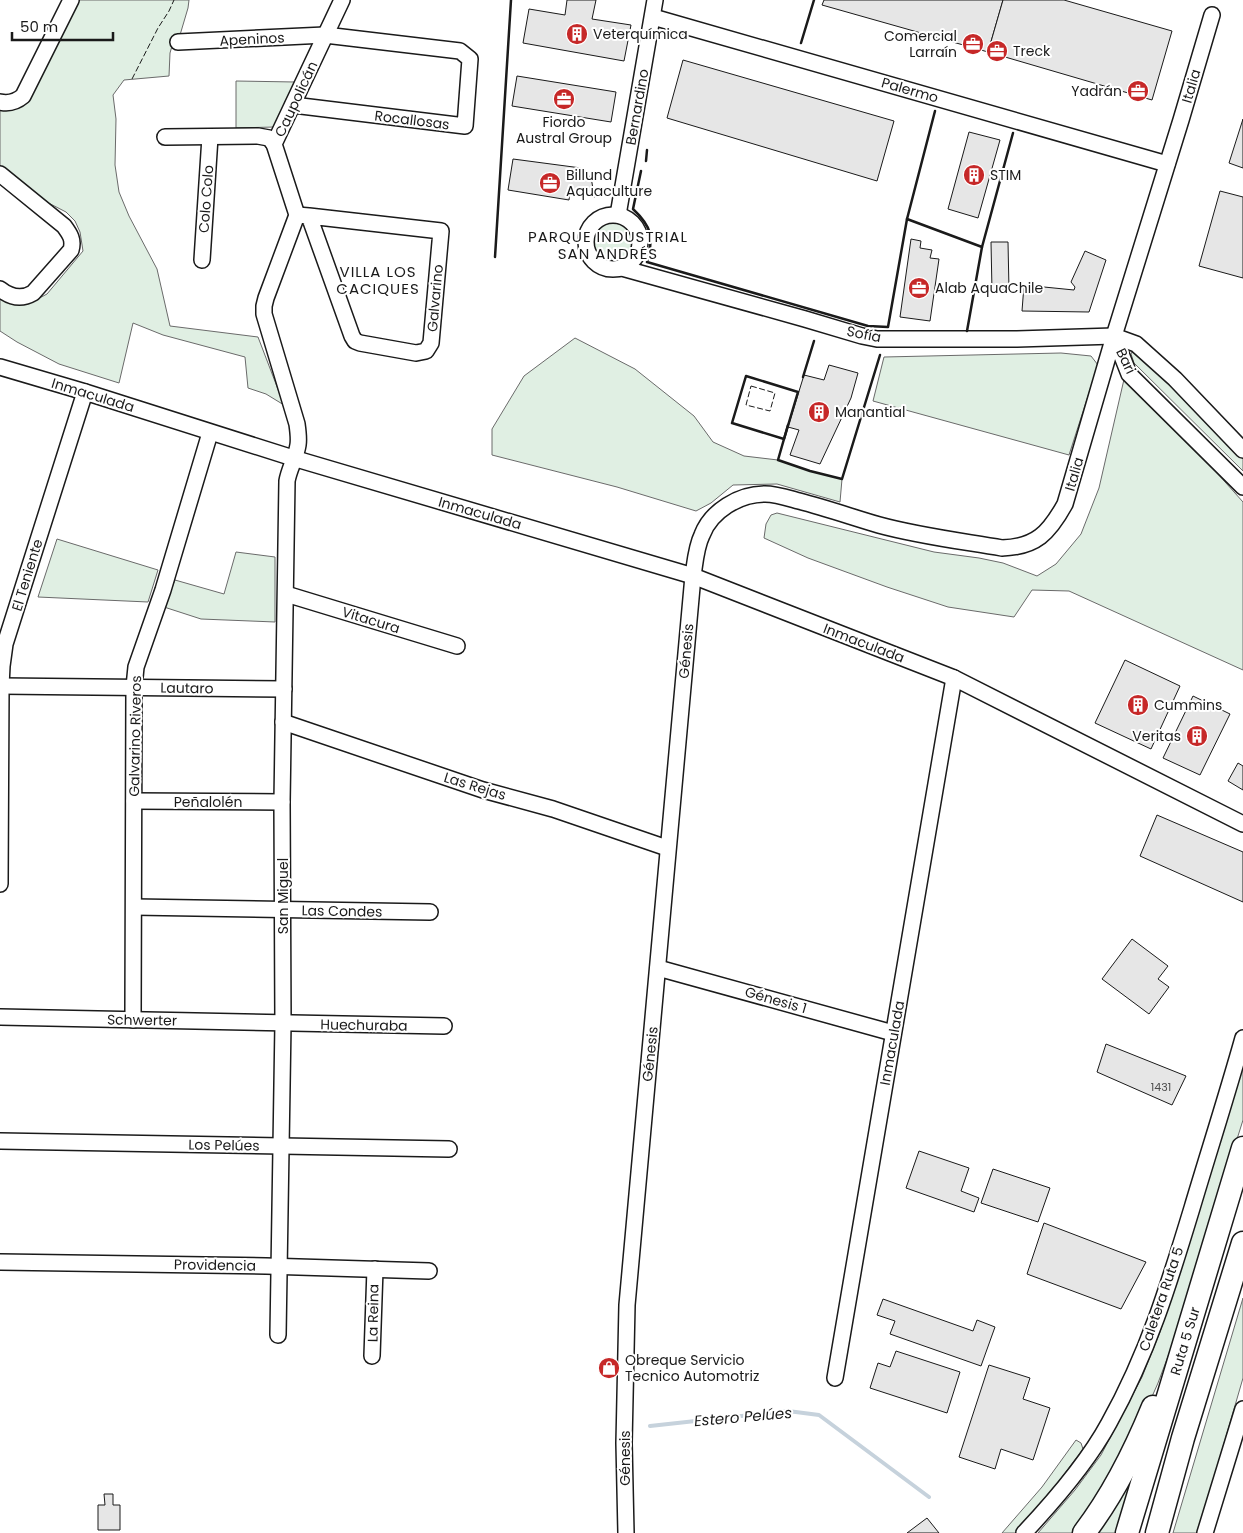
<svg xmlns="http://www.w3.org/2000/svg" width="1243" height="1533" viewBox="0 0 1243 1533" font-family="Poppins,sans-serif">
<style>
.green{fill:#e0efe3;stroke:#6a6a6a}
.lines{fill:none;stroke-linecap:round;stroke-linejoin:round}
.stream{stroke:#c6d2dc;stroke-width:4}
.building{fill:#e6e6e6;stroke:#1a1a1a}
.minor-casing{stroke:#1a1a1a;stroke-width:18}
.highway-casing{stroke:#1a1a1a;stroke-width:25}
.minor{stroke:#fff;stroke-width:15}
.highway{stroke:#fff;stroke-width:22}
.fence{stroke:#1a1a1a;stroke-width:1;stroke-dasharray:6 2.5;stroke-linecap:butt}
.wall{stroke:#1a1a1a;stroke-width:2.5}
.labels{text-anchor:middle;stroke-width:4;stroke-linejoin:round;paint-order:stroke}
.number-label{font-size:11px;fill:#4d4d4d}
.poi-label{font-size:14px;fill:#1a1a1a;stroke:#fff;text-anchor:start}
.street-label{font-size:14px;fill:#1a1a1a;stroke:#fff}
.neighbourhood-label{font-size:15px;letter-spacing:1px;fill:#1a1a1a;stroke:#fff}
.water-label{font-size:15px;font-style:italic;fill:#1a1a1a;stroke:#fff}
</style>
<rect width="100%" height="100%" fill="#fff"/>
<g class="green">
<path d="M 74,0 L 189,0 L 188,8 L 180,35 L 174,39 L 170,53 L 169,76 L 124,80 L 113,95 L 116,119 L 115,165 L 119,192 L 129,216 L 157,269 L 170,326 L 258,337 L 284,405 L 266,394 L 248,388 L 245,357 L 163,335 L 133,323 L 119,383 L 59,364 L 17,342 L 0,331 L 0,295 L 32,302 L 47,294 L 83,251 L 80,232 L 75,221 L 66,212 L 33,195 L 0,168 L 0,105 L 8,106 Z"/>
<path d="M 236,81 L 295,82 L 274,127 L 236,128 Z"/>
<circle cx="612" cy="242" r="20"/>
<path d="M 575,338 L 635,369 L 694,416 L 713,442 L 744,456 L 778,460 L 810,471 L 842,479 L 840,502 L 777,484 L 733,485 L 711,503 L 696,511 L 617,487 L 492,455 L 492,429 L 524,376 Z"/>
<path d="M 1132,352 L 1137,352 L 1243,450 L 1243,471 L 1134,363 L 1131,354 Z"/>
<path d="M 1061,353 L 1091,356 L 1098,365 L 1069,455 L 873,401 L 884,357 Z"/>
<path d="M 1125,375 L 1156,405 L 1243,502 L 1243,670 L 1069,591 L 1032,590 L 1014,617 L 948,607 L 887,587 L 808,558 L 764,538 L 766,524 L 771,515 L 777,513 L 934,552 L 979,558 L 1003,563 L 1037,576 L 1056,564 L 1081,534 L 1099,488 Z"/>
<path d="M 57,539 L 158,570 L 148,602 L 38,597 Z"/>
<path d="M 236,552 L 275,557 L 275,622 L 201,619 L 164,607 L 175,580 L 224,594 Z"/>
<path d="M 1243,1060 L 1243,1120 L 1173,1343 L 1158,1383 L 1139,1426 L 1076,1533 L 1038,1533 L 1075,1490 L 1101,1455 L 1142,1377 L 1160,1332 L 1179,1273 Z"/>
<path d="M 1243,1298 L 1243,1378 L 1198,1533 L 1173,1533 Z"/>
<path d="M 1076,1440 L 1081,1443 L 1083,1449 L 1053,1489 L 1016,1533 L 1002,1533 L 1042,1487 Z"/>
<path d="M 1136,1461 L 1117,1533 L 1092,1533 Z"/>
</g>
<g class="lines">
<path class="stream" d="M 650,1426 L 788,1411 L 819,1415 L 929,1497"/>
</g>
<g class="building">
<path d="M 567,0 L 596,0 L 592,19 L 631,25 L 624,61 L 523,43 L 529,9 L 565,15 Z"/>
<path d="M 824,0 L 1003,0 L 988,52 L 822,5 Z"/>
<path d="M 1003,0 L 1064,0 L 1172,31 L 1152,100 L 988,52 Z"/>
<path d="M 683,60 L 894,121 L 877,181 L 667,118 Z"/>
<path d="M 517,76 L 616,92 L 611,122 L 512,106 Z"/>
<path d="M 1243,119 L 1243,168 L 1229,163 Z"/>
<path d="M 969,132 L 1000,140 L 978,218 L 948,209 Z"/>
<path d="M 513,159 L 581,168 L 581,172 L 591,177 L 593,189 L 596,190 L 595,197 L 570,192 L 569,200 L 508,190 Z"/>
<path d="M 1220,191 L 1243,197 L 1243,278 L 1199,266 Z"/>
<path d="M 911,239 L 921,241 L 920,248 L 932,250 L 930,258 L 939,259 L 930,321 L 900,317 Z"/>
<path d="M 991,242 L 1008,242 L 1009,290 L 992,291 Z"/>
<path d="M 1085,251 L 1106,260 L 1089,312 L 1022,311 L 1024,285 L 1074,290 L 1075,287 L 1071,282 Z"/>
<path d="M 829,365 L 858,373 L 851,398 L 820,464 L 790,455 L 799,430 L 788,427 L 804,375 L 824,380 Z"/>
<path d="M 1125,660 L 1180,686 L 1151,749 L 1095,723 Z"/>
<path d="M 1193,696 L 1230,714 L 1200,775 L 1163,758 Z"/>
<path d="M 1238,763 L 1243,766 L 1243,790 L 1228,781 Z"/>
<path d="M 1157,815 L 1243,852 L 1243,902 L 1140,856 Z"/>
<path d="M 1132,939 L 1168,966 L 1158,979 L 1169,987 L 1149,1014 L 1102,979 Z"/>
<path d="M 1106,1044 L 1186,1076 L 1172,1105 L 1097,1072 Z"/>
<path d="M 919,1151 L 969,1168 L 961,1191 L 979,1198 L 974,1212 L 906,1188 Z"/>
<path d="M 993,1169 L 1050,1188 L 1038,1222 L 981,1203 Z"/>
<path d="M 1044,1223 L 1146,1262 L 1121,1309 L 1027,1274 Z"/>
<path d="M 883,1299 L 973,1331 L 977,1320 L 995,1327 L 981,1366 L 890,1334 L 895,1321 L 877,1315 Z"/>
<path d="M 896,1351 L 960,1372 L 947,1413 L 870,1388 L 878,1363 L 890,1367 Z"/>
<path d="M 989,1365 L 1030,1378 L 1023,1399 L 1050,1408 L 1033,1460 L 1001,1449 L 995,1469 L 959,1457 Z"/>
<path d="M 104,1494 L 113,1494 L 113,1505 L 120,1505 L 120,1530 L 98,1530 L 98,1505 L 105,1505 Z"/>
<path d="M 927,1518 L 939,1533 L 907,1533 Z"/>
</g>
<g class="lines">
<g class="minor-casing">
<g id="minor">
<path d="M 653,17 L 1167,164"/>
<path d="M 178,42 L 325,35 L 460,51 L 470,59 L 465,126 L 293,105"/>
<path d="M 0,102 C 9,104 16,102 23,96 L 71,0"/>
<path d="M 165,137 L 258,136 L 269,138 L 274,144"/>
<path d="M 0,174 L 64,226 C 70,234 74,240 71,250 L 33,293 C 21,300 10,297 0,289"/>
<circle cx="613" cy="242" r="27"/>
<path d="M 297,215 L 309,216 L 441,231 L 431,343 L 426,351 L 416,353 L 360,343 L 355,341 L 352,336 L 309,216"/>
<path d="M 618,215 L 655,0"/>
<path d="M 202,260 L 210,137"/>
<path d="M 622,268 L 805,319 L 862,336 L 877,339 L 1017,339 L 1114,336 L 1136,344 L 1175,379 L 1243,450"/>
<path d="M 1114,336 L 1129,374 L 1243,487"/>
<path d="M 0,367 L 85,392 L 293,458 L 693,576 L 954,678 L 1243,824"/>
<path d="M 286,594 L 457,646"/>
<path d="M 1,686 L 284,689"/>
<path d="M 283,722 L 483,790 L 553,809 L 667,848"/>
<path d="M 134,801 L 282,802"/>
<path d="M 0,884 L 1,686 L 2,666 L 5,644 L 85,392"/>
<path d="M 134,907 L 430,912"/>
<path d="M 658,968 L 893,1033"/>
<path d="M 0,1017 L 444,1026"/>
<path d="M 133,1020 L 134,687 L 136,667 L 163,590 L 210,433"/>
<path d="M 0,1141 L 449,1149"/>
<path d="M 0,1262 L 266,1266 L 429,1271"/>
<path d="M 278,1335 L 283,1023 L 282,802 L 287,481 C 289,469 296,458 298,445 C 299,439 298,431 297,424 L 264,314 L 264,306 L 266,298 L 297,215 L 274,144 L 342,0"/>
<path d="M 372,1356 L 375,1269"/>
<path d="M 835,1378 L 954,678"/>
<path d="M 626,1533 L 624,1443 L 627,1305 L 693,576 C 695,563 696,547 702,535 C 711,511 739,494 765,494 C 776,494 788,498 799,501 C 826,508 852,517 879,525 C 919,536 961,541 1002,548 C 1036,547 1049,533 1065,504 L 1114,336 L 1181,120 L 1212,15"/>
<path d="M 1024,1533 C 1055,1500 1088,1462 1109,1423 C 1148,1353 1169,1284 1192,1208 C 1209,1151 1227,1095 1243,1038"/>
<path d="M 1205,1533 L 1243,1409"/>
</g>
</g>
<g class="highway-casing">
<g id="highway">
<path d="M 1084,1533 C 1113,1495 1135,1451 1153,1407"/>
<path d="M 1127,1533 L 1243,1148"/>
<path d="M 1157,1533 L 1183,1438 L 1243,1243"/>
</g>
</g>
<use href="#minor" class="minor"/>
<use href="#highway" class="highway"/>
<g class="fence">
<path d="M 132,79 L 158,28 L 169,11 L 174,0"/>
<path d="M 751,386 L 775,393 L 770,411 L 746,405 Z"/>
</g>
<g class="wall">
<path d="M 801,43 L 814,0"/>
<path d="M 646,161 L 647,150"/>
<path d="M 641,171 L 633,209 C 652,227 654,237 647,262 L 868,326 L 888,327 L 907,219 L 935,111"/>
<path d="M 907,219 L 982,247 L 967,331"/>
<path d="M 982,247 L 1013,133"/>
<path d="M 495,257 L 511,0"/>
<path d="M 746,376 L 798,392 L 784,439 L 732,423 Z"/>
<path d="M 803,377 L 814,341"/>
<path d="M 788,425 L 778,460 L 810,471 L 842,479 L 880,355"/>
</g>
</g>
<defs>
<g id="building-disc" transform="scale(1.125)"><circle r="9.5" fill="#c62828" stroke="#fff"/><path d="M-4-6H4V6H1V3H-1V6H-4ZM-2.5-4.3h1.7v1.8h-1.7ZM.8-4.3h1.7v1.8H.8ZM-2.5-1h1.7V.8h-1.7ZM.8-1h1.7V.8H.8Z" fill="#fff"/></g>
<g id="office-disc" transform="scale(1.125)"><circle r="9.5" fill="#c62828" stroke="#fff"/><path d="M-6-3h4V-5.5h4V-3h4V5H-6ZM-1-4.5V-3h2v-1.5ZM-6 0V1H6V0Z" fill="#fff"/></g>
<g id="shop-disc" transform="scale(1.125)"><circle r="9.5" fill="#c62828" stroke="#fff"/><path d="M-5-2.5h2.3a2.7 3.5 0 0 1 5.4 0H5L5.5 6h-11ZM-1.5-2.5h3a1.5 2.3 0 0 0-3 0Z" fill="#fff"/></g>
</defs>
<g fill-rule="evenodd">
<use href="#building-disc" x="577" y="34"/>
<use href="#office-disc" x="973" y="44"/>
<use href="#office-disc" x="997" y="51"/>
<use href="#office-disc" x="1138" y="91"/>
<use href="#office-disc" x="564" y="99"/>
<use href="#building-disc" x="974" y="175"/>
<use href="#office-disc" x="550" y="183"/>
<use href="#office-disc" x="919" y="288"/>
<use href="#building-disc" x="819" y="412"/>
<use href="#building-disc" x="1138" y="705"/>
<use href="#building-disc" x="1197" y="736"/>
<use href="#shop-disc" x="609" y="1368"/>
</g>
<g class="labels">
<g class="number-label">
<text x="1161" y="1091">1431</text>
</g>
<g class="poi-label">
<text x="593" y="39">Veterquímica</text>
<text x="957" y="41" text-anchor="end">Comercial<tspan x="957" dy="16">Larraín</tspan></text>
<text x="1013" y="56">Treck</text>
<text x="1122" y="96" text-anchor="end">Yadrán</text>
<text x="564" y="127" text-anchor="middle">Fiordo<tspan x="564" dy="16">Austral Group</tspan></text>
<text x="566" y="180">Billund<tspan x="566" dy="16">Aquaculture</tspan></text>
<text x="990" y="180">STIM</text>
<text x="935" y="293">Alab AquaChile</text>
<text x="835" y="417">Manantial</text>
<text x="1154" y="710">Cummins</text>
<text x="1181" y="741" text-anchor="end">Veritas</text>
<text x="625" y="1365">Obreque Servicio<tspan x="625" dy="16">Tecnico Automotriz</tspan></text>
</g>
<g class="street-label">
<text transform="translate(252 39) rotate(-3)" y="5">Apeninos</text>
<text transform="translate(1191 86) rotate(-74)" y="5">Italia</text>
<text transform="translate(910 90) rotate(16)" y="5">Palermo</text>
<text transform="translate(296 99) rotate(-65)" y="5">Caupolicán</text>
<text transform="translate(637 107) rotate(-80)" y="5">Bernardino</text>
<text transform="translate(412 120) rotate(7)" y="5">Rocallosas</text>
<text transform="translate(206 199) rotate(-86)" y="5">Colo Colo</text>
<text transform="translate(435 298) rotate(-85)" y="5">Galvarino</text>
<text transform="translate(864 334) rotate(11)" y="5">Sofía</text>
<text transform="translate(1126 361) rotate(64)" y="5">Bari</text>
<text transform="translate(93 395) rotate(17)" y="5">Inmaculada</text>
<text transform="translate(1074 474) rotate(-74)" y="5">Italia</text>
<text transform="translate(480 513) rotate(16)" y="5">Inmaculada</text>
<text transform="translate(27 575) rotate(-73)" y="5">El Teniente</text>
<text transform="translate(371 620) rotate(17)" y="5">Vitacura</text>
<text transform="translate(864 643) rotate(21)" y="5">Inmaculada</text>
<text transform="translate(686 651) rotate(-85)" y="5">Génesis</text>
<text transform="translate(187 688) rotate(1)" y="5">Lautaro</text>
<text transform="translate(135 736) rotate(-89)" y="5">Galvarino Riveros</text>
<text transform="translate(475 786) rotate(17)" y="5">Las Rejas</text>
<text x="208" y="807">Peñalolén</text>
<text transform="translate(283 896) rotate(-90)" y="5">San Miguel</text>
<text transform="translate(342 911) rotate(1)" y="5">Las Condes</text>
<text transform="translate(776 1000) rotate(16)" y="5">Génesis 1</text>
<text transform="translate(142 1020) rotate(1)" y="5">Schwerter</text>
<text transform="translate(364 1025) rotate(1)" y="5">Huechuraba</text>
<text transform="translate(892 1043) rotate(-80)" y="5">Inmaculada</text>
<text transform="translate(650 1054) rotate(-84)" y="5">Génesis</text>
<text transform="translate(224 1145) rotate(1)" y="5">Los Pelúes</text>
<text transform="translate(215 1265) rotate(1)" y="5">Providencia</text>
<text transform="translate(1161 1299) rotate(-71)" y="5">Caletera Ruta 5</text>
<text transform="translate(373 1313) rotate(-89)" y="5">La Reina</text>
<text transform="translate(1185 1341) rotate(-73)" y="5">Ruta 5 Sur</text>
<text transform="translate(625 1458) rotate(-90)" y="5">Génesis</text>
</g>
<g class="neighbourhood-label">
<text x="608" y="242">PARQUE INDUSTRIAL<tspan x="608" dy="17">SAN ANDRÉS</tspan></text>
<text x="378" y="277">VILLA LOS<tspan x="378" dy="17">CACIQUES</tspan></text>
</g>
<g class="water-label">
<text transform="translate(743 1417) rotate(-5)" y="5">Estero Pelúes</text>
</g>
</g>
<path d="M12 32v8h101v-8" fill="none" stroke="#1a1a1a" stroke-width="2.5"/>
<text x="20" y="32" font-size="15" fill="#1a1a1a" stroke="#ffffff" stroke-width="4" paint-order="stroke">50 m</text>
</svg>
